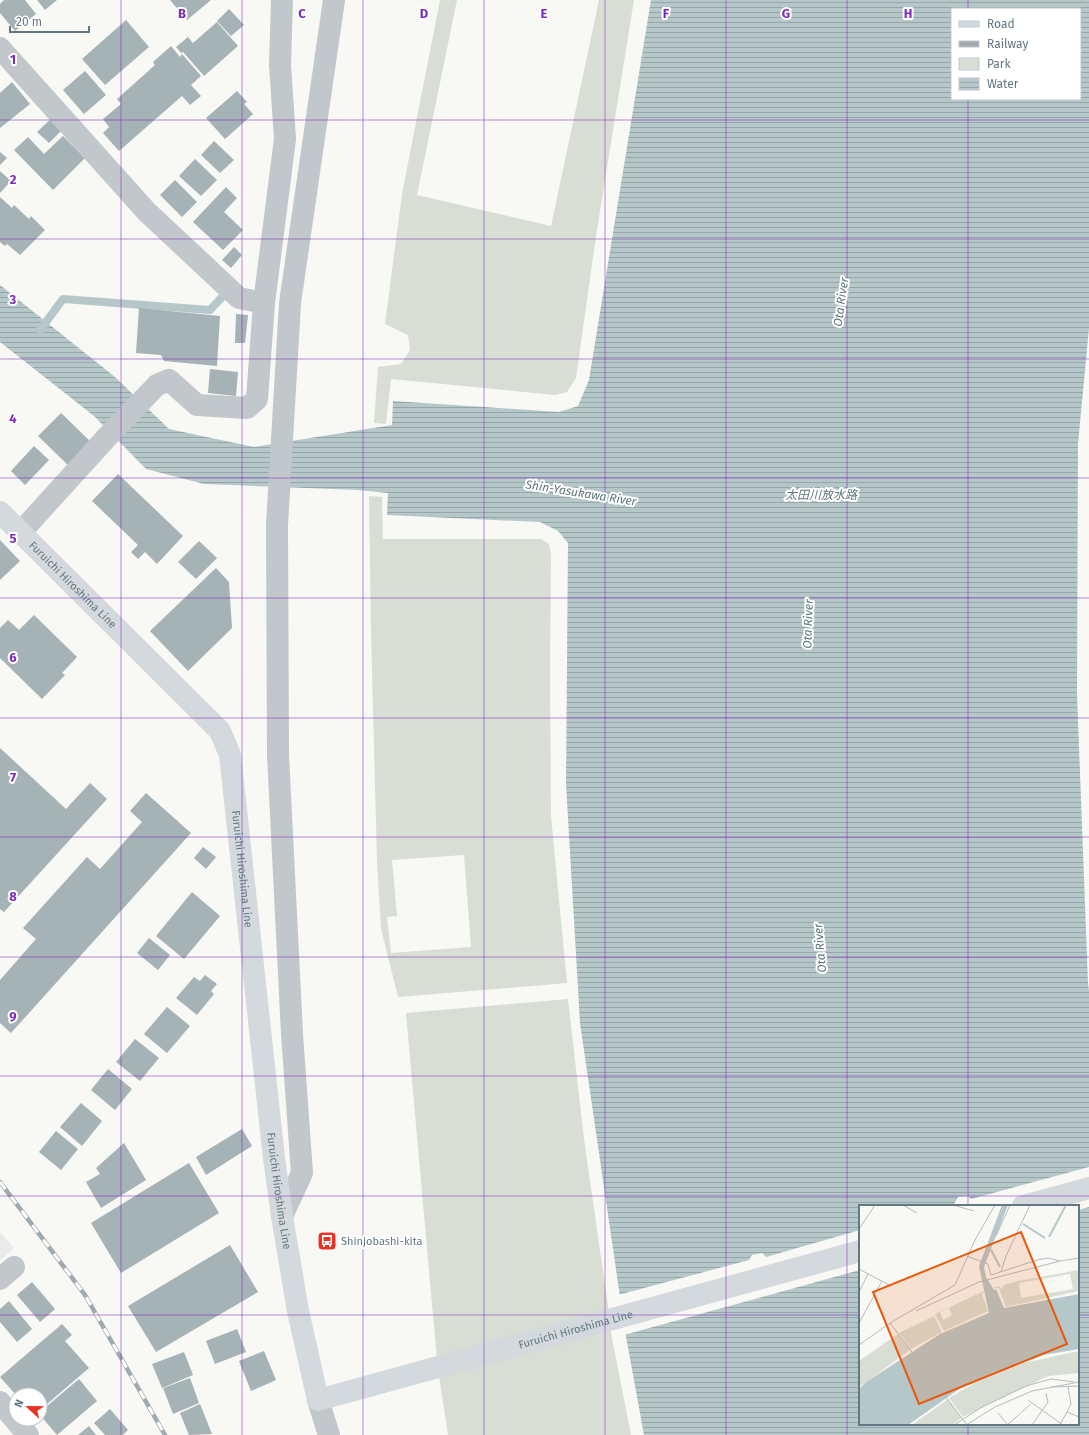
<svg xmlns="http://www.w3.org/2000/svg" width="1089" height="1435" viewBox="0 0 1089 1435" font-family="'Fira Sans','Noto Sans JP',sans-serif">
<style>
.built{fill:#e9eae9}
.green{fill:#d9ded4;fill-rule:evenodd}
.water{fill:url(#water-rules);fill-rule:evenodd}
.pier{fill:#f8f8f5}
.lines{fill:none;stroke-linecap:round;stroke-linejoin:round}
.stream{stroke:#b6c7c9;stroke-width:8}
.building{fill:#a5b2b6}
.minor{stroke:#c1c7ca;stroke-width:22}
.major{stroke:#d3d9dc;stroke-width:22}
.rail-casing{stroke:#a0aaae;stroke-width:4.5}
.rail{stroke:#fff;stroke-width:3;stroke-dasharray:9;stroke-linecap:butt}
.grid{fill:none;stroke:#7b2cbf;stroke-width:1;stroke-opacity:0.55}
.labels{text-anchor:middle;stroke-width:4;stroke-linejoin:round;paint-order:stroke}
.street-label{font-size:11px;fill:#627982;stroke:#fff}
.poi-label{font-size:11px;fill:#627982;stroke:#fff;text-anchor:start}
.water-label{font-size:12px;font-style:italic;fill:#5d787c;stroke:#fff}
.inset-river{fill:none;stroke:#b6c7c9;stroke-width:2}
.inset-road{fill:none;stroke:#b3bdc0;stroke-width:1}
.view{fill:#e8590c;fill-opacity:0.15;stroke:#e8590c;stroke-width:2}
.inset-edge{fill:none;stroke:#627982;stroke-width:2}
.grid-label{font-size:13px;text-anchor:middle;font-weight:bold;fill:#7b2cbf;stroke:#fff;stroke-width:4;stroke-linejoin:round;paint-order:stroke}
</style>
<defs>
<pattern id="water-rules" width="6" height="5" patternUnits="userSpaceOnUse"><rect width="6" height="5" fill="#b6c7c9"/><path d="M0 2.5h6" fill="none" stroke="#97a6a9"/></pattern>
</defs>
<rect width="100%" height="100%" fill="#f8f8f5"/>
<path class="built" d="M 0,1232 L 14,1248 L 0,1261 Z"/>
<g class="green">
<path d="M 440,0 L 457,0 L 417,195 L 551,226 L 599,0 L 634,0 L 596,236 L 576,378 L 567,392 L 555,395 L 391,379 L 386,424 L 374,423 L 378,367 L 401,364 L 410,350 L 408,335 L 385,324 L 402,194 Z"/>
<path d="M 369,496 L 382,497 L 383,539 L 541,539 L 549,544 L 551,555 L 550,668 L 551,816 L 567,983 L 398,997 L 381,929 L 377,861 L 371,632 ZM 464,855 L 471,947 L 391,953 L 387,917 L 397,916 L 392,860 Z"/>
<path d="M 568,999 L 584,1139 L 609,1313 L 437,1360 L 406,1013 Z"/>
<path d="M 610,1328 L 631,1435 L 448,1435 L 439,1376 Z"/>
</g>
<path class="water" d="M 651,0 L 1089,0 L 1089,328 L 1078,444 L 1077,694 L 1088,983 L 1089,991 L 1089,1435 L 644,1435 L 625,1331 L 580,1023 L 566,784 L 568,543 L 558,531 L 540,522 L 387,515 L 388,493 L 358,490 L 204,484 L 146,469 L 94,416 L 0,342 L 0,285 L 115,377 L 169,429 L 254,447 L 392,425 L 393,401 L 559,412 L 578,406 L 589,380 ZM 952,9 L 1080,9 L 1080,99 L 952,99 ZM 860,1206 L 1078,1206 L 1078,1424 L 860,1424 Z"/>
<g class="pier">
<path d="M 1089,1167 L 1089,1207 L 1078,1210 L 1078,1206 L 946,1206 L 954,1204 L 958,1197 L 968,1196 L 971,1199 Z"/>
<path d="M 860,1230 L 860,1270 L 624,1335 L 618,1295 L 749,1260 L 752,1255 L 762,1253 L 766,1257 Z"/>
</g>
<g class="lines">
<path class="stream" d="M 40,330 L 63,299 L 210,310 L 225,294"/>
</g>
<g class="building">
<path d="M 4,0 L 25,0 L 36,14 L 15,31 L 0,13 L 0,4 Z"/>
<path d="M 37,0 L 57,0 L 45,10 Z"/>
<path d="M 170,0 L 211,0 L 187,20 Z"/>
<path d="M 229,9 L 244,25 L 231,36 L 217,21 Z"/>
<path d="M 126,20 L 149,47 L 105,85 L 82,59 Z"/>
<path d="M 217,22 L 238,46 L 204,76 L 183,52 L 181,53 L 176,47 L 188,37 L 193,43 Z"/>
<path d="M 171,46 L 180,57 L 182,54 L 201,76 L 191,85 L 201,96 L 190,105 L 182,96 L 119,151 L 103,133 L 109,127 L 103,119 L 121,104 L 117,99 L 155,65 L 153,62 Z"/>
<path d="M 85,71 L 106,95 L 84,114 L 63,90 Z"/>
<path d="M 12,82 L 30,104 L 0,128 L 0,93 Z"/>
<path d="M 237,91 L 247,102 L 244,104 L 253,114 L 225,139 L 206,118 Z"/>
<path d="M 52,118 L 63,129 L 49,143 L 37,132 Z"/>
<path d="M 63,136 L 85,158 L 53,190 L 14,150 L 28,137 L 44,154 Z"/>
<path d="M 214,141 L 234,160 L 220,173 L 201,155 Z"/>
<path d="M 0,152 L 7,158 L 0,165 Z"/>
<path d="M 195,159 L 217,180 L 201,196 L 179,176 Z"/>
<path d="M 0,171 L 11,181 L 0,193 Z"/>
<path d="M 175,180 L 197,202 L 182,217 L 160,195 Z"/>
<path d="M 226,187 L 237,198 L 224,212 L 243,230 L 223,250 L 193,222 Z"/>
<path d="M 0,197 L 12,208 L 14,205 L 29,219 L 31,216 L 45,230 L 20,255 L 7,244 L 5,246 L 0,242 Z"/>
<path d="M 234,247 L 242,255 L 231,268 L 222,260 Z"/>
<path d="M 139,308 L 220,316 L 217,366 L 164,361 L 161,355 L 136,353 Z"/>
<path d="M 236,314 L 248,315 L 245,343 L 235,343 Z"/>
<path d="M 210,369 L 238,372 L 236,396 L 208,393 Z"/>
<path d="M 61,413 L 94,445 L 71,468 L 38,436 Z"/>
<path d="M 34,446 L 49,460 L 25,485 L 11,471 Z"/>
<path d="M 118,474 L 183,536 L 157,564 L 145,552 L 138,559 L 131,552 L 138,545 L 92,501 Z"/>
<path d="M 0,540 L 20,561 L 0,580 Z"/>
<path d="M 199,541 L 217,558 L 196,579 L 178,562 Z"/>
<path d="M 216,568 L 229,582 L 232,628 L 188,671 L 150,631 Z"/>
<path d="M 34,615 L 77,657 L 62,673 L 65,675 L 42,699 L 0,658 L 0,628 L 8,620 L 19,630 Z"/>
<path d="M 0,748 L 66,809 L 90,783 L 107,799 L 4,912 L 0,909 Z"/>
<path d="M 146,793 L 191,833 L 11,1033 L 0,1023 L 0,980 L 36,939 L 23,928 L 87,857 L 100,869 L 142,822 L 130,811 Z"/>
<path d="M 203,847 L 216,857 L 206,869 L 194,858 Z"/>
<path d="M 192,892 L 220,916 L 184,959 L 156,936 Z"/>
<path d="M 149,938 L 170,955 L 158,970 L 137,953 Z"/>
<path d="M 205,975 L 217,984 L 211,991 L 214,994 L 197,1015 L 176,998 L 194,977 L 200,981 Z"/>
<path d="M 167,1007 L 190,1026 L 167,1053 L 144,1034 Z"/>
<path d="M 135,1039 L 159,1058 L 140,1081 L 116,1062 Z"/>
<path d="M 108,1069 L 132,1089 L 115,1110 L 91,1090 Z"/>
<path d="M 81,1103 L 102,1121 L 82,1146 L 60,1127 Z"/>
<path d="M 242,1129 L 252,1146 L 206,1175 L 196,1157 Z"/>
<path d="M 56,1131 L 78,1149 L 61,1170 L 39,1152 Z"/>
<path d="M 124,1143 L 146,1180 L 101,1208 L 86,1182 L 100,1174 L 96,1168 Z"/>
<path d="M 189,1163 L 219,1213 L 121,1273 L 91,1223 Z"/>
<path d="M 230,1245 L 258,1292 L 156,1352 L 128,1306 Z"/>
<path d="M 32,1282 L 55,1309 L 40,1322 L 17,1295 Z"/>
<path d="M 9,1301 L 32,1329 L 17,1342 L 0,1322 L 0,1309 Z"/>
<path d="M 62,1324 L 72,1335 L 65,1341 L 89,1368 L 40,1410 L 40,1395 L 16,1395 L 0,1377 Z"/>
<path d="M 237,1329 L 246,1352 L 215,1364 L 206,1341 Z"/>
<path d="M 264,1351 L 276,1380 L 251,1391 L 239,1361 Z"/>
<path d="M 184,1352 L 193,1375 L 162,1388 L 152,1364 Z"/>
<path d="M 190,1378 L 199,1403 L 173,1414 L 163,1388 Z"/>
<path d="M 79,1379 L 97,1401 L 57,1435 L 40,1415 L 40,1412 Z"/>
<path d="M 200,1404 L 212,1434 L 189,1435 L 180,1413 Z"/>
<path d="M 110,1409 L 128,1430 L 123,1435 L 105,1435 L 94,1423 Z"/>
<path d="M 89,1426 L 96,1435 L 78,1435 Z"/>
</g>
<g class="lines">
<g class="minor">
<path d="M 0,48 L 147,212 L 239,298 L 264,303"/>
<path d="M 20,533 L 108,436 L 157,385 L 169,380 L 197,405 L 247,408 L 257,399 L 264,303 L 285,139 L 280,65 L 282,0"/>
<path d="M 282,1216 L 302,1173 L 292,1034 L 278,755 L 277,525 L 290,303 L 334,0"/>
<path d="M 0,1279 L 14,1267"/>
<path d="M 318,1400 L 329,1435"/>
<path d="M 0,1402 L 28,1435"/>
</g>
<g class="major">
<path id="s1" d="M 0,512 L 220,731 L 230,755 L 274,1158 L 282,1216 L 298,1311 L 318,1400 L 860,1251"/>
<path d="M 1023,1206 L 1089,1188"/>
</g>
<g class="rail-casing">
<path id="rail" d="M 0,1182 L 85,1295 L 165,1435"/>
</g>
<use href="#rail" class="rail"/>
</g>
<path class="grid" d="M 121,0 L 121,1435M 242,0 L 242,1435M 363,0 L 363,1435M 484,0 L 484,1435M 605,0 L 605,1435M 726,0 L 726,1435M 847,0 L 847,1435M 968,0 L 968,9M 968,99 L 968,1206M 0,120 L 1089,120M 0,239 L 1089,239M 0,359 L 1089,359M 0,478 L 1089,478M 0,598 L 1089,598M 0,718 L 1089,718M 0,837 L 1089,837M 0,957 L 1089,957M 0,1076 L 1089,1076M 0,1196 L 1089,1196M 0,1315 L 860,1315M 1078,1315 L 1089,1315M 968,1424 L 968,1435"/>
<defs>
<g id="bus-square" transform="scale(1)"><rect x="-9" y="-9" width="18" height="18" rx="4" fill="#eb3223" stroke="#fff"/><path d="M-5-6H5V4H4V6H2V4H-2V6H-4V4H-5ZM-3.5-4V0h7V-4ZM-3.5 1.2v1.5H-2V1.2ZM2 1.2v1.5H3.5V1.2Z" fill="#fff"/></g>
</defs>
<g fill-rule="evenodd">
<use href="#bus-square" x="327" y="1241"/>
</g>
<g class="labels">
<g class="street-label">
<text dy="4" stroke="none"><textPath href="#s1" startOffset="103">Furuichi Hiroshima Line</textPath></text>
<text dy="4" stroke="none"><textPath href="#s1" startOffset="451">Furuichi Hiroshima Line</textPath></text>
<text dy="4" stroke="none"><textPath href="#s1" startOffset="775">Furuichi Hiroshima Line</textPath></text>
<text dy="4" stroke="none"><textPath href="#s1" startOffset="1255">Furuichi Hiroshima Line</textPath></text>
</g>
<g class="poi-label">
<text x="341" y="1245">Shinjobashi-kita</text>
</g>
<g class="water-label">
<text transform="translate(841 302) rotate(-82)" y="4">Ota River</text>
<text transform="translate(581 493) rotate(9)" y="4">Shin-Yasukawa River</text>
<text x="821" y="499">太田川放水路</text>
<text transform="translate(808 624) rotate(-88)" y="4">Ota River</text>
<text transform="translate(820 948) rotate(-95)" y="4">Ota River</text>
</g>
</g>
<g transform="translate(859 1205)">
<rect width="220" height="220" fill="#f8f8f5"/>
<path d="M 220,65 L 220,86 L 147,102 L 140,83 L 134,83 L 140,81 L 143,84 L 145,80 L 159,76 ZM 211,69 L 214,84 L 162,93 L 160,78 ZM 127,85 L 123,89 L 129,106 L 85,126 L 76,109 ZM 90,103 L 93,110 L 84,115 L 81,107 ZM 75,111 L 83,127 L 52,144 L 40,128 ZM 39,129 L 51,145 L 0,182 L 0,156 ZM 220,146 L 220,168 L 189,171 L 104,212 L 90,193 L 116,178 L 165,158 ZM 89,194 L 103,213 L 93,220 L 53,220 Z" fill="#d9ded4" fill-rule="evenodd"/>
<path d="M 143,0 L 149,0 L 125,62 L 127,72 L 135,85 L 137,84 L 145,103 L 220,89 L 220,144 L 179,151 L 136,167 L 106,180 L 49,220 L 0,220 L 0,184 L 7,177 L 81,129 L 130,108 L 120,61 Z" fill="#b6c7c9"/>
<path class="inset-river" d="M 164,19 L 186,33M 190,32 L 207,0M 132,45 L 141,62"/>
<path class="inset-road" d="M 44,0 L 58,8M 94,0 L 115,6M 0,24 L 16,0M 137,31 L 151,0M 108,51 L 129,59 L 132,70 L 178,55 L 189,53 L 201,56 L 220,53M 0,64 L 32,81M 142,67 L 147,51 L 171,0M 0,87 L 9,69M 57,106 L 120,77 L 201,56M 0,118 L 23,76M 0,140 L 31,118M 192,182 L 220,181M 169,195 L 204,220M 208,207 L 220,212M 139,208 L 148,219M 95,220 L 123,202 L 167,181 L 192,174 L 215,177M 107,220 L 136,202 L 173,186 L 220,177M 108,220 L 31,118 L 96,80 L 116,35 L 136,0M 148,220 L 172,199M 173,220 L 189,197 L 187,188M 201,220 L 212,199 L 209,182"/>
<path class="view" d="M 162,27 L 208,139 L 60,199 L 14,87 Z"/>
<rect width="220" height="220" class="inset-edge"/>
</g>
<g class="grid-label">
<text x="182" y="18">B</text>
<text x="302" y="18">C</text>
<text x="424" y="18">D</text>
<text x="544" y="18">E</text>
<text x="666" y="18">F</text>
<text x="786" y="18">G</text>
<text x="908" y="18">H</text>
<text x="13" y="64">1</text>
<text x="13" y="184">2</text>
<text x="13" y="304">3</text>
<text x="13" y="423">4</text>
<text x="13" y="543">5</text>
<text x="13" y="662">6</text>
<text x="13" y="782">7</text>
<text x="13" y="901">8</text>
<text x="13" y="1021">9</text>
</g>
<rect x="951" y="8" width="130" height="92" fill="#ffffff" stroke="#c0c9cd"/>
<rect x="959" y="21" width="20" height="6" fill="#d3d9dc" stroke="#c0c9cd"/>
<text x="987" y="28" font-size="12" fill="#627982">Road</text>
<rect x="959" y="41" width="20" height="6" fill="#a0aaae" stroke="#c0c9cd"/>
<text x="987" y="48" font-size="12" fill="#627982">Railway</text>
<rect x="959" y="58" width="20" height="12" fill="#d9ded4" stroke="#c0c9cd"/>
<text x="987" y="68" font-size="12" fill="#627982">Park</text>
<rect x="959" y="78" width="20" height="12" fill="url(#water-rules)" stroke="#c0c9cd"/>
<text x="987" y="88" font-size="12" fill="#627982">Water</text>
<g transform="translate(28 1407) rotate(292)"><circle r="19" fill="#ffffff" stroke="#c0c9cd"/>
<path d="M0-3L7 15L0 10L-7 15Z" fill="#eb3223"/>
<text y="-6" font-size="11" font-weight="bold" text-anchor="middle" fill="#627982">N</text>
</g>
<path d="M10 26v6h79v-6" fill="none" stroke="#627982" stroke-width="2"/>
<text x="16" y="26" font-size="12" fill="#627982" stroke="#ffffff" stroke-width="3" paint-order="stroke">20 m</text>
</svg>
